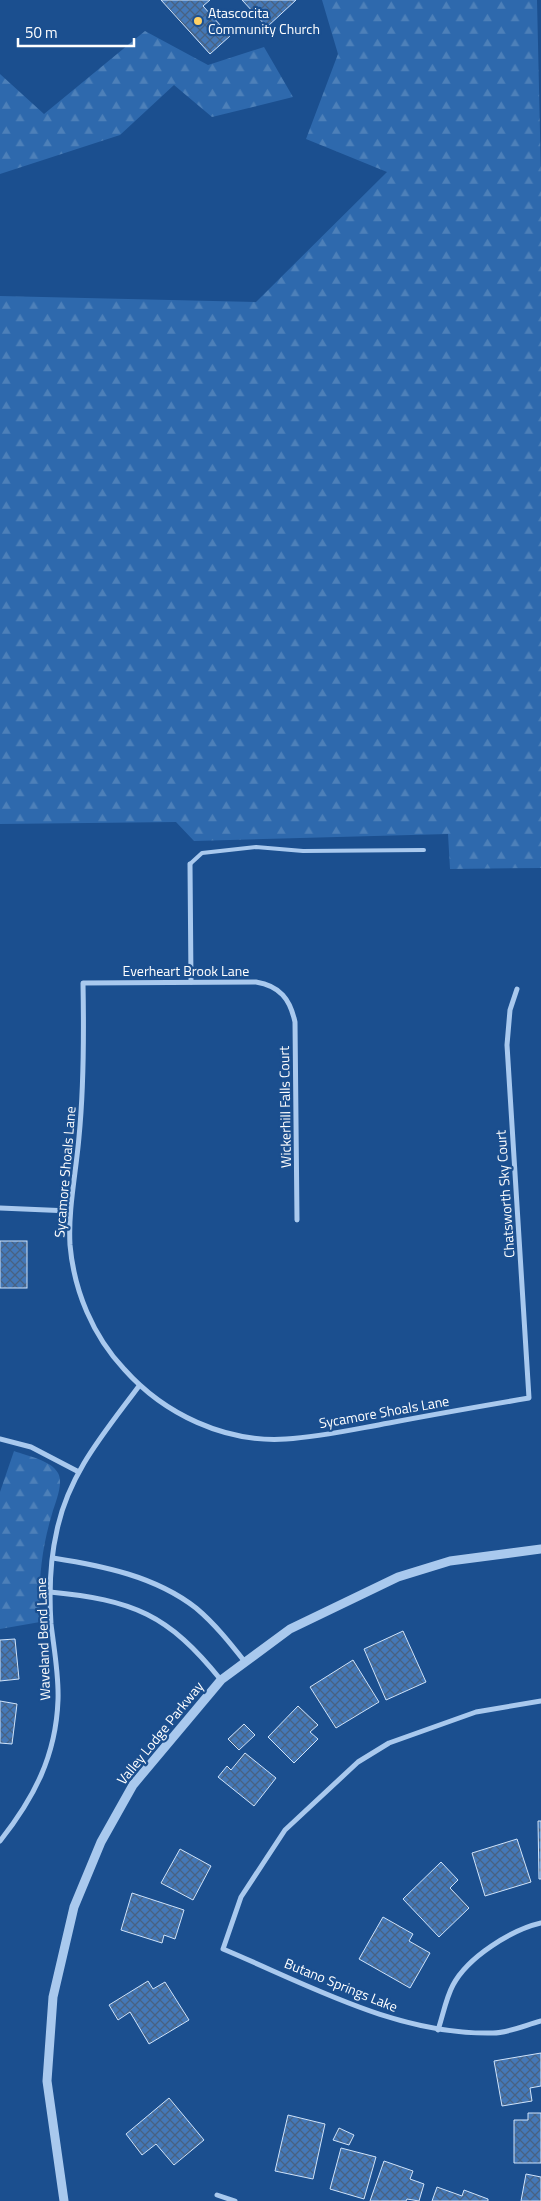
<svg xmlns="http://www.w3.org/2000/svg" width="541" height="2201" viewBox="0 0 541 2201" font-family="'Titillium Web',sans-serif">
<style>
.forest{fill:url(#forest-firs)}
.building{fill:url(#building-cross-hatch);stroke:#cfe3fa}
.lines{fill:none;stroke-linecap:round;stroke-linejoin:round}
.service{stroke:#a9c9ee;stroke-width:4}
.minor{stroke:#a9c9ee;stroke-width:5}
.tertiary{stroke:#a9c9ee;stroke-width:9}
.poi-dot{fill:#ffd166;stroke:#1b4f8f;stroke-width:2}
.labels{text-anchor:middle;stroke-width:4.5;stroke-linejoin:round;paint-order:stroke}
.poi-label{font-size:14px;fill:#fff;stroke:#1b4f8f;text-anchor:start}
.street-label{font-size:14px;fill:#fff;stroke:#1b4f8f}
</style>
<defs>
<pattern id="forest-firs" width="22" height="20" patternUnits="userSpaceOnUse" patternTransform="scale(1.25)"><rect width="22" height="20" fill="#2e69ad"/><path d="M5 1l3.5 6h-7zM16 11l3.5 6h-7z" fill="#4d80b9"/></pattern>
<pattern id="building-cross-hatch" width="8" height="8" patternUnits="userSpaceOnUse" patternTransform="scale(1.25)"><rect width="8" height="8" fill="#4478b7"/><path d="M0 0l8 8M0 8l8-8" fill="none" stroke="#486282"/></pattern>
</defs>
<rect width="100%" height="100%" fill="#1b4f8f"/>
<g class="forest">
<path d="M 322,0 L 537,0 L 541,177 L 541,868 L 450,869 L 448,834 L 194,841 L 176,822 L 0,824 L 0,296 L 256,302 L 387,172 L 306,139 L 338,54 Z"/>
<path d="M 145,31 L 208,65 L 264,47 L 293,97 L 212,117 L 174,85 L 120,135 L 0,174 L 0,74 L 44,114 Z"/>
<path d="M 14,1451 C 27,1456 51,1460 58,1473 C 64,1484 55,1503 52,1514 C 41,1550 38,1585 40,1622 L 0,1629 L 0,1492 Z"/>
</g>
<g class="building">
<path d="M 161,0 L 210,0 L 203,6 L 230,36 L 210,54 Z"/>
<path d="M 242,0 L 296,0 L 267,27 Z"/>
<rect x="0" y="1241" width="27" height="47"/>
<path d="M 403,1631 L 426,1682 L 386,1700 L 364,1649 Z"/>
<path d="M 15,1639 L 19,1679 L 0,1681 L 0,1640 Z"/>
<path d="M 353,1660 L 379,1702 L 336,1728 L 310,1687 Z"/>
<path d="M 0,1701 L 17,1704 L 12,1744 L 0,1743 Z"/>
<path d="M 298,1706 L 318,1725 L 310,1732 L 318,1739 L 294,1763 L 268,1737 Z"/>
<path d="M 244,1724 L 255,1735 L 239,1750 L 228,1739 Z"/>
<path d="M 245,1753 L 276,1778 L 254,1806 L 218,1777 L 227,1766 L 231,1770 Z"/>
<path d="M 538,1821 L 541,1821 L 541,1879 L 539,1879 Z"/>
<path d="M 517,1839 L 531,1882 L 485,1896 L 472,1853 Z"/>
<path d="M 180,1849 L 211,1866 L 193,1900 L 161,1883 Z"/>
<path d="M 441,1862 L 458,1880 L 450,1888 L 469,1908 L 439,1937 L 403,1899 Z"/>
<path d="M 132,1893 L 184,1910 L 175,1939 L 164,1935 L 162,1943 L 121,1930 Z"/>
<path d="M 383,1917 L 413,1934 L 409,1941 L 430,1953 L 410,1988 L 359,1959 Z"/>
<path d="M 148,1981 L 153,1989 L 165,1982 L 189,2020 L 149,2044 L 130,2012 L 118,2020 L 109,2005 Z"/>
<path d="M 541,2053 L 541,2086 L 530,2088 L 532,2101 L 502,2106 L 494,2061 Z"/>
<path d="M 169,2098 L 204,2140 L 174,2165 L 156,2144 L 142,2155 L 126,2134 Z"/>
<path d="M 528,2113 L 541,2113 L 541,2163 L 514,2163 L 514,2120 L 528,2120 Z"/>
<path d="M 288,2115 L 325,2124 L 313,2179 L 275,2171 Z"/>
<path d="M 339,2128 L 354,2135 L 349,2145 L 333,2140 Z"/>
<path d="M 341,2148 L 376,2157 L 364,2199 L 330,2189 Z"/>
<path d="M 384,2161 L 413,2171 L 410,2179 L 424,2184 L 419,2201 L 407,2199 L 406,2201 L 370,2201 Z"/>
<path d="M 526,2174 L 541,2177 L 541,2201 L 521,2201 Z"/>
<path d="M 437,2187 L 462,2196 L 464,2190 L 488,2199 L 488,2201 L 432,2201 Z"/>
</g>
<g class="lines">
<path class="service" d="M 190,864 L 202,853 L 256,847 L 303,851 L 424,850"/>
<g class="minor">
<path d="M 190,864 L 191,982"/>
<path d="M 0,1208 L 70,1211"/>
<path d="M 297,1220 L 295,1022 C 290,999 280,986 256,982 L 83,983 C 84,1035 84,1086 79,1137 C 76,1173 68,1209 70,1245 C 74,1291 93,1336 124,1369 C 164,1414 225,1443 286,1439 C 321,1437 355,1429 389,1423 C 436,1414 482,1406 529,1398 L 507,1045 L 510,1010 L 517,989"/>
<path d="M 0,1439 L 31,1447 L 77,1471"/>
<path d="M 53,1558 C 103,1566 155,1576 196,1608 C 215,1624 230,1643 245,1662"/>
<path d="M 50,1592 C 133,1600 168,1614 221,1680"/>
<path d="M 541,1701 L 476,1712 L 389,1743 L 358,1762 L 285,1830 L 241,1897 L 223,1949 C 309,1985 397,2035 493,2033 C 508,2033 526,2025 541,2021"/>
<path d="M 0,1841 C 34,1798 56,1756 58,1700 C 59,1675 54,1649 51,1624 C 49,1593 50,1560 57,1530 C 69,1473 105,1432 139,1386"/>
<path d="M 438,2030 C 443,2015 446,1998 453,1985 C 468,1957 511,1930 541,1923"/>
<path d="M 217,2195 L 235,2201"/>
</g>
<path class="tertiary" d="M 64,2201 L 47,2081 L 53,1997 L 74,1907 L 101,1842 L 133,1785 L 221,1680 L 290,1629 L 398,1577 L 450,1561 L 541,1549"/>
</g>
<circle class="poi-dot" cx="198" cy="21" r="5"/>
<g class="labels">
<g class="poi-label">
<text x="208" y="18">Atascocita<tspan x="208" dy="16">Community Church</tspan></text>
</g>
<g class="street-label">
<text x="186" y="976">Everheart Brook Lane</text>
<text transform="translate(285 1107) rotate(-91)" y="5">Wickerhill Falls Court</text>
<text transform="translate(65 1172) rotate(-85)" y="5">Sycamore Shoals Lane</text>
<text transform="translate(505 1194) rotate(-94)" y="5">Chatsworth Sky Court</text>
<text transform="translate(384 1412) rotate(-10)" y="5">Sycamore Shoals Lane</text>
<text transform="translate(43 1639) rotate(-92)" y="5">Waveland Bend Lane</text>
<text transform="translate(160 1733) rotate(-51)" y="5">Valley Lodge Parkway</text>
<text transform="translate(341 1985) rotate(22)" y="5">Butano Springs Lake</text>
</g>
</g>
<path d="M18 38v8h116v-8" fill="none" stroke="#ffffff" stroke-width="2.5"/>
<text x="25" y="38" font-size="15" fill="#ffffff" stroke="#1b4f8f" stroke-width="4" paint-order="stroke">50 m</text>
</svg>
